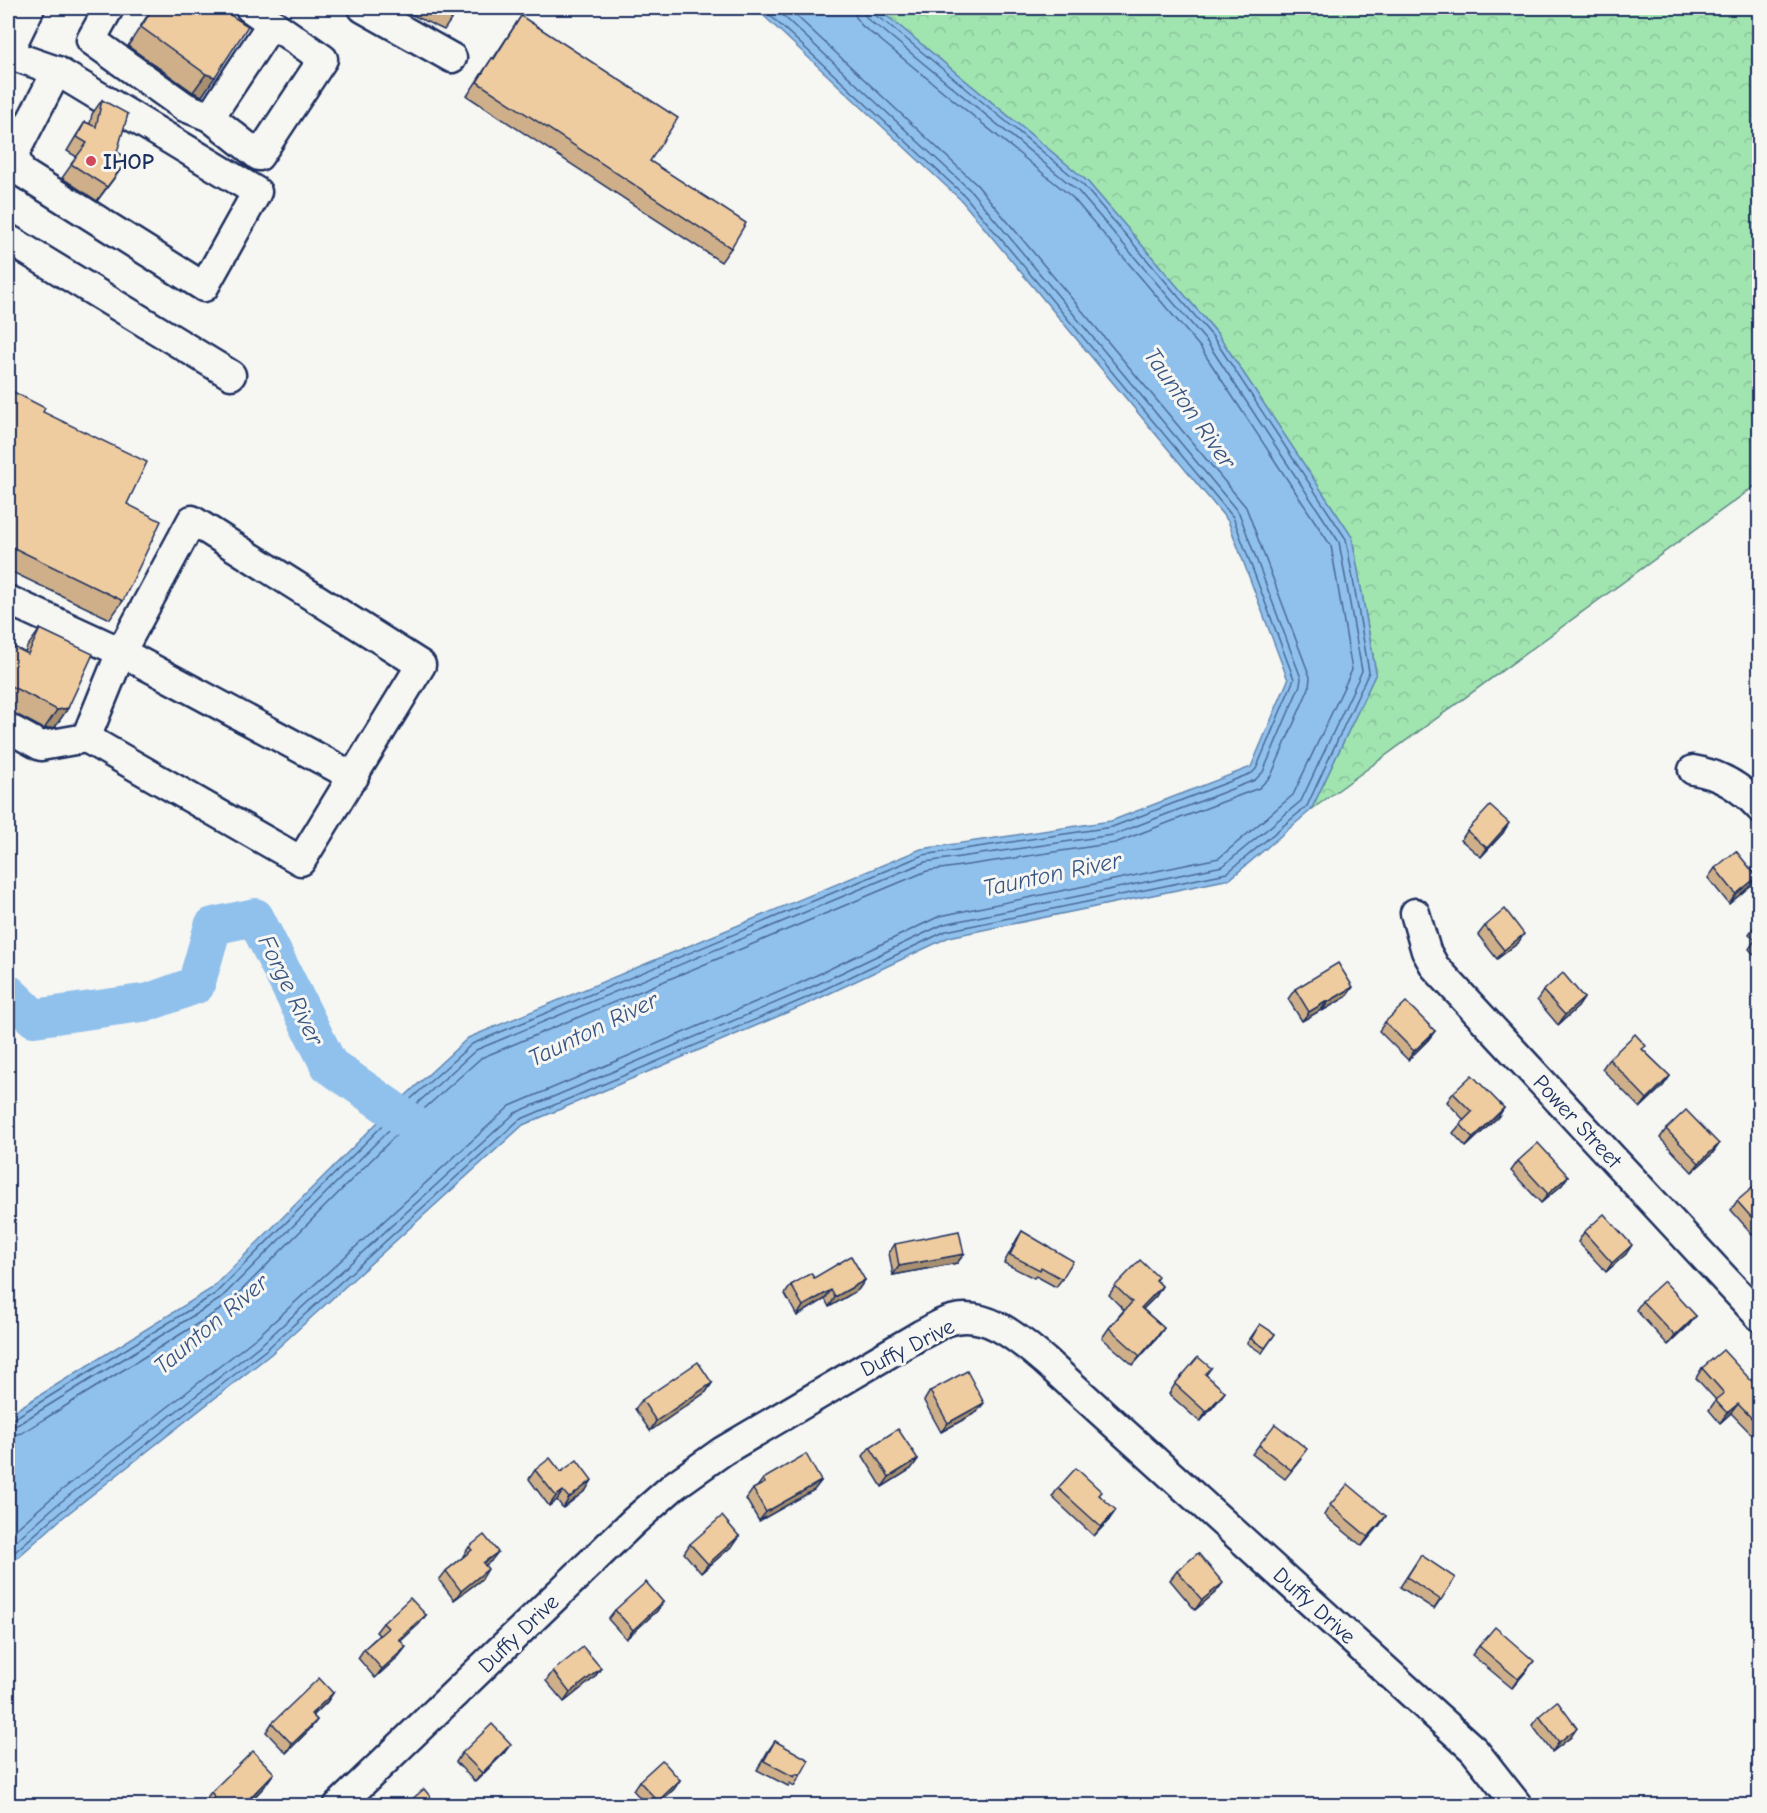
<svg xmlns="http://www.w3.org/2000/svg" width="1767" height="1813" viewBox="0 0 1767 1813" font-family="'Comic Neue',sans-serif">
<style>
.forest{fill:url(#forest-crowns);stroke:#5e8a87;stroke-width:1.5}
.water{fill:#90c1ec;stroke:#6187b3;stroke-width:1.5}
.lines{fill:none;stroke-linecap:round;stroke-linejoin:round}
.shore{stroke:#4a6997;stroke-width:1.5}
.river{stroke:#90c1ec;stroke-width:38}
.minor-casing{stroke:#1b2f5e;stroke-width:33}
.highway-casing{stroke:#1b2f5e;stroke-width:38}
.minor{stroke:#f6f6f2;stroke-width:28}
.highway{stroke:#f6f6f2;stroke-width:33}
.wall{fill:#ceaf8a;stroke:#1b2f5e;stroke-width:1.5}
.shaded-wall{fill:#a78f70;stroke:#1b2f5e;stroke-width:1.5}
.building{fill:#efcca0;stroke:#1b2f5e;stroke-width:1.5}
.poi-dot{fill:#d1495b;stroke:#f6f6f2;stroke-width:2}
.labels{text-anchor:middle;stroke-width:6;stroke-linejoin:round;paint-order:stroke}
.poi-label{font-size:22px;font-weight:bold;fill:#1b2f5e;stroke:#f6f6f2;text-anchor:start}
.street-label{font-size:22px;fill:#1b2f5e;stroke:#f6f6f2}
.water-label{font-size:24px;font-style:italic;fill:#385482;stroke:#f6f6f2}
</style>
<defs>
<pattern id="forest-crowns" width="20" height="18" patternUnits="userSpaceOnUse" patternTransform="scale(1.5)"><rect width="20" height="18" fill="#a0e4b0"/><path d="M2 6a3 3 0 1 1 6 0M12 15a3 3 0 1 1 6 0" fill="none" stroke="#89c49a"/></pattern>
</defs>
<rect width="100%" height="100%" fill="#f6f6f2"/>
<filter id="ink" filterUnits="userSpaceOnUse"><feTurbulence type="fractalNoise" baseFrequency=".0167" numOctaves="2"/><feDisplacementMap in="SourceGraphic" scale="12" xChannelSelector="R" yChannelSelector="G"/><feConvolveMatrix kernelMatrix="1 2 1 2 8 2 1 2 1" color-interpolation-filters="sRGB"/></filter>
<g filter="url(#ink)">
<path class="forest" d="M 873,8 L 1759,8 L 1759,483 L 1311,810 L 1376,673 L 1352,537 L 1217,333 L 1087,181 L 891,19 Z"/>
<path class="water" d="M 751,8 L 873,8 L 891,19 L 1087,181 L 1217,333 L 1352,537 L 1376,673 L 1311,810 L 1230,879 L 949,937 L 807,1004 L 523,1125 L 271,1354 L 61,1519 L 8,1566 L 8,1415 L 211,1289 L 391,1109 L 468,1038 L 921,849 L 1111,821 L 1251,767 L 1288,680 L 1228,521 L 961,200 L 764,16 Z"/>
<g class="lines">
<g class="shore">
<path d="M 8,1420 L 13,1419 L 215,1294 L 395,1113 L 472,1044 L 923,855 L 1112,827 L 1252,773 L 1256,769 L 1294,679 L 1233,517 L 965,196 L 762,8"/>
<path d="M 8,1427 L 17,1425 L 220,1299 L 400,1119 L 476,1050 L 925,862 L 1113,835 L 1255,780 L 1263,772 L 1300,685 L 1301,678 L 1239,513 L 971,191 L 775,8"/>
<path d="M 8,1436 L 22,1433 L 226,1306 L 406,1125 L 481,1058 L 927,871 L 1115,843 L 1259,788 L 1271,776 L 1309,688 L 1310,677 L 1246,507 L 977,185 L 788,8"/>
<path d="M 8,1536 L 48,1501 L 257,1337 L 510,1106 L 798,984 L 940,916 L 1219,858 L 1293,795 L 1352,670 L 1331,546 L 1200,347 L 1072,197 L 878,38 C 866,29 855,24 854,8"/>
<path d="M 8,1548 L 53,1508 L 263,1343 L 515,1113 L 801,992 L 944,924 L 1223,866 L 1301,801 L 1362,671 L 1339,542 L 1207,342 L 1078,191 L 883,30 C 874,24 864,20 863,8"/>
<path d="M 8,1558 L 58,1514 L 267,1349 L 519,1120 L 804,999 L 946,931 L 1227,873 L 1307,806 L 1369,672 L 1346,539 L 1213,337 L 1083,185 L 888,24 L 873,14 L 871,8"/>
</g>
<path class="river" d="M 8,993 L 34,1018 L 149,1002 L 196,985 L 213,926 L 255,917 L 329,1065 L 429,1135"/>
<g class="minor-casing">
<g id="minor">
<path d="M 109,8 L 91,40 L 185,107 L 210,117"/>
<path d="M 250,8 L 323,59 L 259,156 L 210,117 L 272,23"/>
<path d="M 363,8 L 452,58"/>
<path d="M 8,54 L 57,71 L 257,192 L 204,287 L 21,172 L 14,154 L 8,151"/>
<path d="M 14,154 L 57,71"/>
<path d="M 8,239 L 231,375"/>
<path d="M 192,520 L 421,665 L 301,861 L 86,738 L 121,652 Z"/>
<path d="M 8,600 L 121,652 L 354,777"/>
<path d="M 8,728 L 41,746 L 86,738"/>
<path d="M 1693,770 C 1719,774 1742,788 1760,808"/>
<path d="M 1415,913 L 1426,951 L 1435,967 L 1760,1317"/>
<path d="M 338,1806 L 633,1522 L 675,1485 L 723,1451 L 922,1334 C 931,1330 939,1324 948,1321 C 985,1308 1019,1339 1045,1361 L 1474,1750 L 1518,1806"/>
</g>
</g>
<g class="highway-casing">
<path id="highway" d="M 8,47 L 27,8"/>
</g>
<use href="#minor" class="minor"/>
<use href="#highway" class="highway"/>
</g>
<g class="wall">
<path d="M 152,8 L 219,8 L 215,77 L 202,96 L 193,92 L 128,46 Z"/>
<path d="M 398,8 L 459,8 L 444,30 Z"/>
<path d="M 521,16 L 650,161 L 731,248 L 721,262 L 467,96 L 492,58 L 493,59 Z"/>
<path d="M 102,100 L 117,152 L 128,159 L 97,201 L 62,178 L 77,157 L 67,151 L 76,136 L 85,122 L 90,124 L 92,114 Z"/>
<path d="M 8,389 L 43,412 L 127,504 L 123,601 L 110,619 L 8,570 Z"/>
<path d="M 40,629 L 68,708 L 55,727 L 44,729 L 8,710 L 8,644 L 25,653 L 27,647 Z"/>
<path d="M 1467,831 L 1503,833 L 1481,857 L 1461,840 Z"/>
<path d="M 1715,868 L 1757,877 L 1750,886 L 1729,904 L 1708,878 Z"/>
<path d="M 1760,921 L 1760,961 L 1749,949 L 1755,940 L 1749,934 L 1756,924 Z"/>
<path d="M 1485,926 L 1518,943 L 1497,959 L 1478,935 Z"/>
<path d="M 1295,989 L 1346,997 L 1322,1011 L 1321,1010 L 1302,1021 L 1288,999 Z"/>
<path d="M 1543,991 L 1584,998 L 1578,1007 L 1558,1025 L 1537,1000 Z"/>
<path d="M 1385,1022 L 1435,1031 L 1428,1040 L 1408,1060 L 1379,1031 Z"/>
<path d="M 1643,1050 L 1670,1076 L 1663,1086 L 1640,1108 L 1602,1069 L 1609,1059 Z"/>
<path d="M 1453,1093 L 1504,1108 L 1498,1117 L 1466,1147 L 1453,1133 L 1464,1120 L 1447,1102 Z"/>
<path d="M 1666,1129 L 1719,1144 L 1712,1154 L 1692,1172 L 1660,1138 Z"/>
<path d="M 1518,1161 L 1568,1176 L 1562,1185 L 1541,1203 L 1511,1171 Z"/>
<path d="M 1760,1185 L 1760,1243 L 1731,1210 L 1737,1201 Z"/>
<path d="M 1022,1231 L 1062,1279 L 1056,1287 L 1036,1276 L 1034,1278 L 1004,1263 L 1017,1239 Z"/>
<path d="M 1584,1232 L 1626,1254 L 1606,1272 L 1578,1242 Z"/>
<path d="M 895,1244 L 964,1254 L 957,1263 L 893,1275 L 889,1253 Z"/>
<path d="M 814,1278 L 865,1280 L 858,1290 L 829,1307 L 825,1299 L 797,1316 L 785,1294 L 791,1285 Z"/>
<path d="M 1156,1280 L 1162,1286 L 1156,1296 L 1143,1309 L 1164,1328 L 1157,1338 L 1133,1365 L 1102,1338 L 1109,1328 L 1124,1310 L 1109,1295 L 1115,1286 Z"/>
<path d="M 1642,1301 L 1696,1316 L 1689,1325 L 1668,1345 L 1636,1310 Z"/>
<path d="M 1260,1324 L 1275,1334 L 1262,1353 L 1247,1343 Z"/>
<path d="M 1211,1368 L 1206,1375 L 1225,1392 L 1218,1401 L 1200,1422 L 1169,1394 L 1175,1384 Z"/>
<path d="M 1702,1368 L 1755,1389 L 1760,1393 L 1760,1443 L 1731,1413 L 1720,1423 L 1709,1410 L 1716,1400 L 1696,1378 Z"/>
<path d="M 712,1383 L 706,1392 L 650,1431 L 635,1409 L 642,1400 Z"/>
<path d="M 930,1391 L 977,1412 L 941,1432 L 924,1401 Z"/>
<path d="M 1259,1445 L 1301,1459 L 1285,1479 L 1252,1454 Z"/>
<path d="M 870,1447 L 918,1459 L 911,1469 L 882,1487 L 863,1456 Z"/>
<path d="M 535,1470 L 561,1472 L 586,1490 L 563,1508 L 557,1500 L 549,1506 L 529,1479 Z"/>
<path d="M 763,1479 L 821,1481 L 814,1490 L 759,1521 L 746,1499 L 753,1489 L 757,1487 Z"/>
<path d="M 1058,1488 L 1100,1496 L 1109,1520 L 1094,1536 L 1052,1497 Z"/>
<path d="M 1330,1505 L 1386,1516 L 1362,1546 L 1324,1515 Z"/>
<path d="M 739,1536 L 732,1546 L 701,1573 L 684,1553 L 690,1544 Z"/>
<path d="M 469,1547 L 491,1561 L 485,1566 L 482,1579 L 454,1600 L 439,1580 L 446,1571 L 463,1557 L 463,1556 Z"/>
<path d="M 1421,1555 L 1455,1578 L 1434,1609 L 1400,1587 Z"/>
<path d="M 1177,1571 L 1216,1592 L 1195,1610 L 1170,1580 Z"/>
<path d="M 663,1602 L 657,1611 L 626,1639 L 608,1619 L 615,1610 Z"/>
<path d="M 426,1615 L 419,1624 L 401,1641 L 399,1656 L 375,1678 L 358,1658 L 364,1649 L 379,1635 L 376,1632 L 383,1623 Z"/>
<path d="M 1479,1646 L 1527,1670 L 1512,1688 L 1472,1655 Z"/>
<path d="M 601,1668 L 594,1678 L 564,1702 L 546,1681 L 553,1671 Z"/>
<path d="M 333,1693 L 327,1702 L 313,1716 L 317,1720 L 310,1729 L 286,1753 L 266,1732 L 272,1723 Z"/>
<path d="M 1539,1716 L 1571,1737 L 1552,1752 L 1532,1725 Z"/>
<path d="M 775,1741 L 800,1776 L 794,1786 L 790,1783 L 788,1786 L 757,1770 L 768,1751 Z"/>
<path d="M 462,1753 L 504,1753 L 475,1782 L 456,1762 Z"/>
<path d="M 680,1780 L 674,1789 L 656,1806 L 647,1806 L 633,1790 L 639,1781 Z"/>
<path d="M 264,1787 L 246,1806 L 201,1806 L 211,1792 Z"/>
</g>
<g class="shaded-wall">
<path d="M 206,74 L 215,77 L 202,96 L 193,92 Z"/>
<path d="M 128,159 L 118,173 L 97,201 L 107,187 Z"/>
<path d="M 68,708 L 55,727 L 44,729 L 57,710 Z"/>
<path d="M 1509,823 L 1503,833 L 1481,857 L 1487,848 Z"/>
<path d="M 1757,877 L 1750,886 L 1729,904 L 1736,894 Z"/>
<path d="M 1524,934 L 1518,943 L 1497,959 L 1504,950 Z"/>
<path d="M 1353,987 L 1346,997 L 1322,1011 L 1328,1002 Z"/>
<path d="M 1584,998 L 1578,1007 L 1558,1025 L 1565,1015 Z"/>
<path d="M 1327,1001 L 1321,1010 L 1302,1021 L 1309,1012 Z"/>
<path d="M 1435,1031 L 1428,1040 L 1408,1060 L 1414,1051 Z"/>
<path d="M 1670,1076 L 1663,1086 L 1640,1108 L 1647,1099 Z"/>
<path d="M 1504,1108 L 1498,1117 L 1466,1147 L 1473,1138 Z"/>
<path d="M 1719,1144 L 1712,1154 L 1692,1172 L 1699,1163 Z"/>
<path d="M 1568,1176 L 1562,1185 L 1541,1203 L 1548,1194 Z"/>
<path d="M 1632,1245 L 1626,1254 L 1606,1272 L 1612,1263 Z"/>
<path d="M 964,1254 L 957,1263 L 893,1275 L 899,1266 Z"/>
<path d="M 865,1280 L 858,1290 L 829,1307 L 835,1297 Z"/>
<path d="M 1162,1286 L 1156,1296 L 1135,1317 L 1141,1308 Z"/>
<path d="M 831,1290 L 825,1299 L 797,1316 L 803,1306 Z"/>
<path d="M 1696,1316 L 1689,1325 L 1668,1345 L 1675,1336 Z"/>
<path d="M 1164,1328 L 1157,1338 L 1133,1365 L 1140,1356 Z"/>
<path d="M 712,1383 L 706,1392 L 650,1431 L 656,1421 Z"/>
<path d="M 1225,1392 L 1218,1401 L 1200,1422 L 1206,1412 Z"/>
<path d="M 984,1403 L 977,1412 L 941,1432 L 948,1423 Z"/>
<path d="M 1738,1404 L 1731,1413 L 1720,1423 L 1727,1413 Z"/>
<path d="M 918,1459 L 911,1469 L 882,1487 L 889,1477 Z"/>
<path d="M 592,1480 L 586,1490 L 563,1508 L 569,1498 Z"/>
<path d="M 821,1481 L 814,1490 L 759,1521 L 766,1512 Z"/>
<path d="M 563,1491 L 557,1500 L 549,1506 L 556,1496 Z"/>
<path d="M 1116,1510 L 1109,1520 L 1094,1536 L 1101,1527 Z"/>
<path d="M 1386,1516 L 1380,1525 L 1362,1546 L 1368,1537 Z"/>
<path d="M 739,1536 L 732,1546 L 701,1573 L 708,1564 Z"/>
<path d="M 498,1552 L 491,1561 L 476,1572 L 483,1563 Z"/>
<path d="M 488,1569 L 482,1579 L 454,1600 L 461,1591 Z"/>
<path d="M 1223,1583 L 1216,1592 L 1195,1610 L 1202,1600 Z"/>
<path d="M 663,1602 L 657,1611 L 626,1639 L 633,1630 Z"/>
<path d="M 426,1615 L 419,1624 L 392,1648 L 399,1639 Z"/>
<path d="M 406,1647 L 399,1656 L 375,1678 L 382,1669 Z"/>
<path d="M 1534,1661 L 1527,1670 L 1512,1688 L 1518,1679 Z"/>
<path d="M 601,1668 L 594,1678 L 564,1702 L 570,1693 Z"/>
<path d="M 333,1693 L 327,1702 L 305,1723 L 311,1714 Z"/>
<path d="M 317,1720 L 310,1729 L 286,1753 L 292,1744 Z"/>
<path d="M 1577,1728 L 1571,1737 L 1552,1752 L 1559,1742 Z"/>
<path d="M 511,1744 L 504,1753 L 475,1782 L 482,1773 Z"/>
<path d="M 274,1773 L 264,1787 L 246,1806 L 243,1806 Z"/>
<path d="M 680,1780 L 674,1789 L 656,1806 L 654,1806 L 658,1801 Z"/>
</g>
<g class="building">
<path d="M 153,8 L 219,8 L 248,26 L 215,77 L 206,74 L 141,27 Z"/>
<path d="M 449,8 L 459,8 L 457,11 Z"/>
<path d="M 521,16 L 678,118 L 650,161 L 746,223 L 731,248 L 477,82 L 492,58 L 494,59 Z"/>
<path d="M 102,100 L 128,114 L 117,152 L 128,159 L 107,187 L 71,164 L 87,143 L 77,137 L 85,122 L 96,127 Z"/>
<path d="M 8,389 L 45,408 L 43,412 L 147,462 L 127,504 L 161,521 L 123,601 L 8,545 Z"/>
<path d="M 40,629 L 93,654 L 68,708 L 57,710 L 29,695 L 8,685 L 8,644 L 28,654 Z"/>
<path d="M 1490,806 L 1509,823 L 1487,848 L 1467,831 Z"/>
<path d="M 1736,851 L 1757,877 L 1736,894 L 1715,868 Z"/>
<path d="M 1505,909 L 1524,934 L 1504,950 L 1485,926 Z"/>
<path d="M 1760,921 L 1760,928 L 1756,924 Z"/>
<path d="M 1760,936 L 1760,944 L 1755,940 Z"/>
<path d="M 1338,963 L 1353,987 L 1328,1002 L 1327,1001 L 1309,1012 L 1295,989 Z"/>
<path d="M 1563,973 L 1584,998 L 1565,1015 L 1543,991 Z"/>
<path d="M 1406,1002 L 1435,1031 L 1414,1051 L 1385,1022 Z"/>
<path d="M 1635,1034 L 1646,1046 L 1642,1049 L 1670,1076 L 1647,1099 L 1609,1059 Z"/>
<path d="M 1472,1075 L 1504,1108 L 1473,1138 L 1460,1124 L 1472,1112 L 1453,1093 Z"/>
<path d="M 1686,1110 L 1719,1144 L 1699,1163 L 1666,1129 Z"/>
<path d="M 1538,1143 L 1568,1176 L 1548,1194 L 1518,1161 Z"/>
<path d="M 1758,1183 L 1760,1185 L 1760,1227 L 1737,1201 Z"/>
<path d="M 1604,1214 L 1632,1245 L 1612,1263 L 1584,1232 Z"/>
<path d="M 959,1231 L 964,1254 L 899,1266 L 895,1244 Z"/>
<path d="M 1022,1231 L 1073,1261 L 1062,1279 L 1041,1267 L 1040,1270 L 1010,1255 Z"/>
<path d="M 851,1256 L 865,1280 L 835,1297 L 831,1290 L 803,1306 L 791,1285 L 811,1273 L 814,1278 Z"/>
<path d="M 1140,1260 L 1158,1277 L 1156,1280 L 1162,1286 L 1141,1308 L 1164,1328 L 1140,1356 L 1109,1328 L 1132,1302 L 1115,1286 Z"/>
<path d="M 1664,1281 L 1696,1316 L 1675,1336 L 1642,1301 Z"/>
<path d="M 1260,1324 L 1275,1334 L 1265,1348 L 1251,1339 Z"/>
<path d="M 1723,1350 L 1757,1387 L 1755,1388 L 1760,1393 L 1760,1427 L 1738,1404 L 1727,1413 L 1715,1400 L 1724,1393 L 1702,1368 Z"/>
<path d="M 1198,1357 L 1211,1368 L 1205,1374 L 1225,1392 L 1206,1412 L 1175,1384 Z"/>
<path d="M 698,1362 L 712,1383 L 656,1421 L 642,1400 Z"/>
<path d="M 967,1371 L 984,1403 L 948,1423 L 930,1391 Z"/>
<path d="M 1275,1424 L 1307,1449 L 1291,1470 L 1259,1445 Z"/>
<path d="M 898,1429 L 918,1459 L 889,1477 L 870,1447 Z"/>
<path d="M 806,1454 L 821,1481 L 766,1512 L 753,1489 L 765,1483 L 763,1479 Z"/>
<path d="M 550,1458 L 561,1472 L 577,1460 L 592,1480 L 569,1498 L 563,1491 L 556,1496 L 535,1470 Z"/>
<path d="M 1076,1468 L 1102,1492 L 1099,1495 L 1116,1510 L 1101,1527 L 1058,1488 Z"/>
<path d="M 1348,1484 L 1386,1516 L 1368,1537 L 1330,1505 Z"/>
<path d="M 722,1516 L 739,1536 L 708,1564 L 690,1544 Z"/>
<path d="M 484,1535 L 498,1552 L 483,1563 L 488,1569 L 461,1591 L 446,1571 L 472,1550 L 469,1547 Z"/>
<path d="M 1198,1553 L 1223,1583 L 1202,1600 L 1177,1571 Z"/>
<path d="M 1421,1555 L 1455,1578 L 1441,1600 L 1407,1577 Z"/>
<path d="M 646,1582 L 663,1602 L 633,1630 L 615,1610 Z"/>
<path d="M 410,1598 L 426,1615 L 399,1639 L 406,1647 L 382,1669 L 364,1649 L 388,1628 L 383,1623 Z"/>
<path d="M 1495,1627 L 1534,1661 L 1518,1679 L 1479,1646 Z"/>
<path d="M 583,1647 L 601,1668 L 570,1693 L 553,1671 Z"/>
<path d="M 319,1678 L 333,1693 L 311,1714 L 317,1720 L 292,1744 L 272,1723 Z"/>
<path d="M 1557,1701 L 1577,1728 L 1559,1742 L 1539,1716 Z"/>
<path d="M 492,1724 L 511,1744 L 482,1773 L 462,1753 Z"/>
<path d="M 775,1741 L 809,1760 L 800,1776 L 796,1774 L 794,1777 L 764,1761 Z"/>
<path d="M 253,1751 L 274,1773 L 245,1803 L 242,1800 L 236,1806 L 208,1806 L 207,1804 L 215,1797 L 211,1792 Z"/>
<path d="M 662,1760 L 680,1780 L 658,1801 L 639,1781 Z"/>
<path d="M 424,1789 L 438,1806 L 404,1806 Z"/>
</g>
</g>
<circle class="poi-dot" cx="91" cy="161" r="6"/>
<g class="labels">
<g class="poi-label">
<text x="103" y="169">IHOP</text>
</g>
<g class="street-label">
<text transform="translate(1578 1121) rotate(47)" y="8">Power Street</text>
<text transform="translate(907 1347) rotate(-27)" y="8">Duffy Drive</text>
<text transform="translate(1315 1605) rotate(42)" y="8">Duffy Drive</text>
<text transform="translate(518 1633) rotate(-44)" y="8">Duffy Drive</text>
</g>
<g class="water-label">
<text transform="translate(1190 408) rotate(55)" y="8">Taunton River</text>
<text transform="translate(1052 874) rotate(-12)" y="8">Taunton River</text>
<text transform="translate(291 990) rotate(64)" y="8">Forge River</text>
<text transform="translate(593 1029) rotate(-26)" y="8">Taunton River</text>
<text transform="translate(211 1324) rotate(-40)" y="8">Taunton River</text>
</g>
</g>
<rect width="1767" height="1813" fill="none" stroke="#f6f6f2" stroke-width="30"/>
<rect x="15" y="15" width="1737" height="1783" fill="none" stroke="#1b2f5e" stroke-width="2" filter="url(#ink)"/>
</svg>
